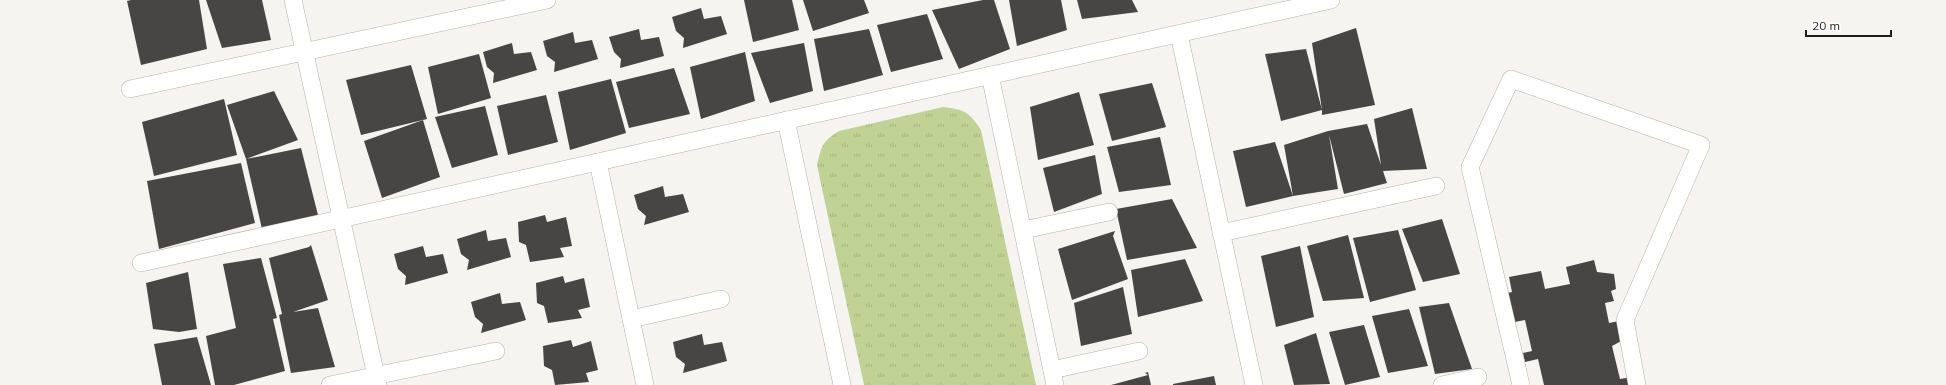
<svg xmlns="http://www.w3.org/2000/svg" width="1946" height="385" viewBox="0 0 1946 385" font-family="Mulish,sans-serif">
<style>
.park{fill:url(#park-tufts)}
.building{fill:#484644}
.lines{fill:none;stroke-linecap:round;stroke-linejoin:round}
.lane-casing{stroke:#b3b1ae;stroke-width:18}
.lane{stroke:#fff;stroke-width:17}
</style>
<defs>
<pattern id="park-tufts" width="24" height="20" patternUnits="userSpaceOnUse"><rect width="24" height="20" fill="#c0d394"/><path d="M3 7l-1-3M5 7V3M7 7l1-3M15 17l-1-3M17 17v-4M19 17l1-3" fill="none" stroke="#a5b57f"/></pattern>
</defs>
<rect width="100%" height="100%" fill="#f6f4f1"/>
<path class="park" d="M 943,107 C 965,110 968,111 981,130 L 1036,385 L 864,385 L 817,165 C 821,146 823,141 839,131 Z"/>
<g class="building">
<path d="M 131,0 L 199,0 L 207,49 L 141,65 L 127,1 Z"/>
<path d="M 206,0 L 262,0 L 271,40 L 222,48 Z"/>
<path d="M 744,0 L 792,0 L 799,30 L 753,42 Z"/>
<path d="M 803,0 L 864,0 L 869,13 L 813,31 Z"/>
<path d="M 983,0 L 994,0 L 1010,49 L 959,69 L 932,10 Z"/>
<path d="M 1009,0 L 1061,0 L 1067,30 L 1017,46 Z"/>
<path d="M 1077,0 L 1132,0 L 1138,12 L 1082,19 Z"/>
<path d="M 701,8 L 704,19 L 721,16 L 727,34 L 683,48 L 684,38 L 676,31 L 672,17 Z"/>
<path d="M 927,14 L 943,59 L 891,72 L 877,25 Z"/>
<path d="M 1356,28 L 1375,105 L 1322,115 L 1322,110 L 1281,121 L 1265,54 L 1306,49 L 1322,110 L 1312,43 Z"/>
<path d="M 639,29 L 641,40 L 659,37 L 664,56 L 620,68 L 621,59 L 614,52 L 609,37 Z"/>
<path d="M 869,29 L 883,75 L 824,91 L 814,39 Z"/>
<path d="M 573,32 L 575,43 L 592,40 L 598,59 L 554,72 L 555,62 L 547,56 L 543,41 Z"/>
<path d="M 512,43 L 514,54 L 531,52 L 537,70 L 493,83 L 494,73 L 487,67 L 483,52 Z"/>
<path d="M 804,43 L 813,91 L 770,103 L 751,53 Z"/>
<path d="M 745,52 L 755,101 L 701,119 L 690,67 Z"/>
<path d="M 479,54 L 491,98 L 438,114 L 428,67 Z"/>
<path d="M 411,65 L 427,119 L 423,120 L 440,177 L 382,198 L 364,141 L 423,120 L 361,135 L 346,80 Z"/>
<path d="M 674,68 L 690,114 L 629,128 L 616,82 Z"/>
<path d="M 611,79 L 626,133 L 570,150 L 558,92 Z"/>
<path d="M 1152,83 L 1166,127 L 1112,141 L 1099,94 Z"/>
<path d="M 274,91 L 298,140 L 246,159 L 301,148 L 318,215 L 262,229 L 246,159 L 227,105 Z"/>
<path d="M 1079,92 L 1094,145 L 1038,160 L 1030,107 Z"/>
<path d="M 546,95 L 558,142 L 508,155 L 497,106 Z"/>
<path d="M 224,99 L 237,155 L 154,176 L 142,122 Z"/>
<path d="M 485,106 L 498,155 L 452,168 L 435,117 Z"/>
<path d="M 1412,108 L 1427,169 L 1383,171 L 1387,183 L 1344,194 L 1329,135 L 1338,189 L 1293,196 L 1246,207 L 1233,151 L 1275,142 L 1293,196 L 1284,145 L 1328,131 L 1367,124 L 1381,165 L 1374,119 Z"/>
<path d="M 1160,137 L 1171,185 L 1119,192 L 1107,147 Z"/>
<path d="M 1095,155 L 1102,194 L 1054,212 L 1043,168 Z"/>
<path d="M 241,163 L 255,223 L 159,249 L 147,181 Z"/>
<path d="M 663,186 L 665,197 L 683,194 L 689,212 L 644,225 L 646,216 L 638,209 L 634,195 Z"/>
<path d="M 1172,199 L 1197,248 L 1127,260 L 1116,209 Z"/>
<path d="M 545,215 L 547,222 L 566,217 L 572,246 L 560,248 L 564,257 L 530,262 L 526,245 L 519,242 L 518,222 Z"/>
<path d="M 1442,219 L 1460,274 L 1423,282 L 1402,229 Z"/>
<path d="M 486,230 L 488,241 L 506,238 L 511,257 L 467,270 L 469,260 L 461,254 L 457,239 Z"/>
<path d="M 1398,230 L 1416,290 L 1370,302 L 1353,238 Z"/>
<path d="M 1115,231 L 1113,236 L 1128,279 L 1072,300 L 1058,249 Z"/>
<path d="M 1348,235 L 1364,298 L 1323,301 L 1307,246 Z"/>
<path d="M 311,245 L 328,300 L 293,312 L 318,308 L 335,367 L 291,373 L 279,315 L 282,314 L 269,258 L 309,247 Z"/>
<path d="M 423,246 L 426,257 L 443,254 L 448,273 L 405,285 L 406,276 L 398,269 L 394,254 Z"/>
<path d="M 1300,246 L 1314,317 L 1276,327 L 1261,256 Z"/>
<path d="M 261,258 L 277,318 L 273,319 L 285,371 L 234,385 L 215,385 L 206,336 L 236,328 L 223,264 Z"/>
<path d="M 1185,259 L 1203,301 L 1138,317 L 1131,270 Z"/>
<path d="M 1594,260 L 1597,272 L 1614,274 L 1616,289 L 1611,291 L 1614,301 L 1605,303 L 1609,323 L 1619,321 L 1625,339 L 1612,346 L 1620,379 L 1632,377 L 1635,385 L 1544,385 L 1538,359 L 1525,362 L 1523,353 L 1532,351 L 1525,320 L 1509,323 L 1503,294 L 1512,292 L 1509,277 L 1541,271 L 1545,289 L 1570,284 L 1566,267 Z"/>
<path d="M 188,272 L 197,329 L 179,332 L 153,329 L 146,283 Z"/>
<path d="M 563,276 L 565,283 L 584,278 L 590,307 L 578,310 L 582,318 L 548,323 L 544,306 L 537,303 L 536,283 Z"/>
<path d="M 1123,287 L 1132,334 L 1081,346 L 1074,303 Z"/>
<path d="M 500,293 L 502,304 L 520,302 L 526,320 L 481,333 L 483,324 L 475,317 L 471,302 Z"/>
<path d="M 1449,303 L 1472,369 L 1435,374 L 1419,307 Z"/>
<path d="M 1409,309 L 1428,366 L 1388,373 L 1372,316 Z"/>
<path d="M 1364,325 L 1380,377 L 1345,385 L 1329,332 Z"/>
<path d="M 1316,333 L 1330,384 L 1294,385 L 1284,345 Z"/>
<path d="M 702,334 L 704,345 L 722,342 L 727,361 L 683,373 L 685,364 L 676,357 L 673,342 Z"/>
<path d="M 197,337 L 211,385 L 162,385 L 154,344 Z"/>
<path d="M 571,340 L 573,347 L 591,341 L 598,370 L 586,373 L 589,382 L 555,385 L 552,370 L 544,366 L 543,346 Z"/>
<path d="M 1148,372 L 1151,385 L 1111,385 L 1148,375 L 1145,373 Z"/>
<path d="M 1214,376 L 1216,385 L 1173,385 L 1173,384 Z"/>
</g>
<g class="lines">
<g class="lane-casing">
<g id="lane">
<path d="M 293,0 L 378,385"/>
<path d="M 1179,34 L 1254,385"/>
<path d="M 990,75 L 1055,385"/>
<path d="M 130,89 L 547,0"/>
<path d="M 786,120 L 842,385"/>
<path d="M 598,162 L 645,385"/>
<path d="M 1023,230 L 1109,212"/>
<path d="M 1221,233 L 1436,186"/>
<path d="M 141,263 L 1331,0"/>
<path d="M 631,319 L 721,299"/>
<path d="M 1052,370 L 1139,351"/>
<path d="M 330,385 L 496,351"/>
<path d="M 1442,385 L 1478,377"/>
<path d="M 1521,385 L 1470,167 L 1511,79 L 1701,145 L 1625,320 L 1637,385"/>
</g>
</g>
<use href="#lane" class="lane"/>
</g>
<path d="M1806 30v6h85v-6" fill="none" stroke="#201f1e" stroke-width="2"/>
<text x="1812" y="30" font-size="12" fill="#201f1e" stroke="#ffffff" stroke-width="3" paint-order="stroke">20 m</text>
</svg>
